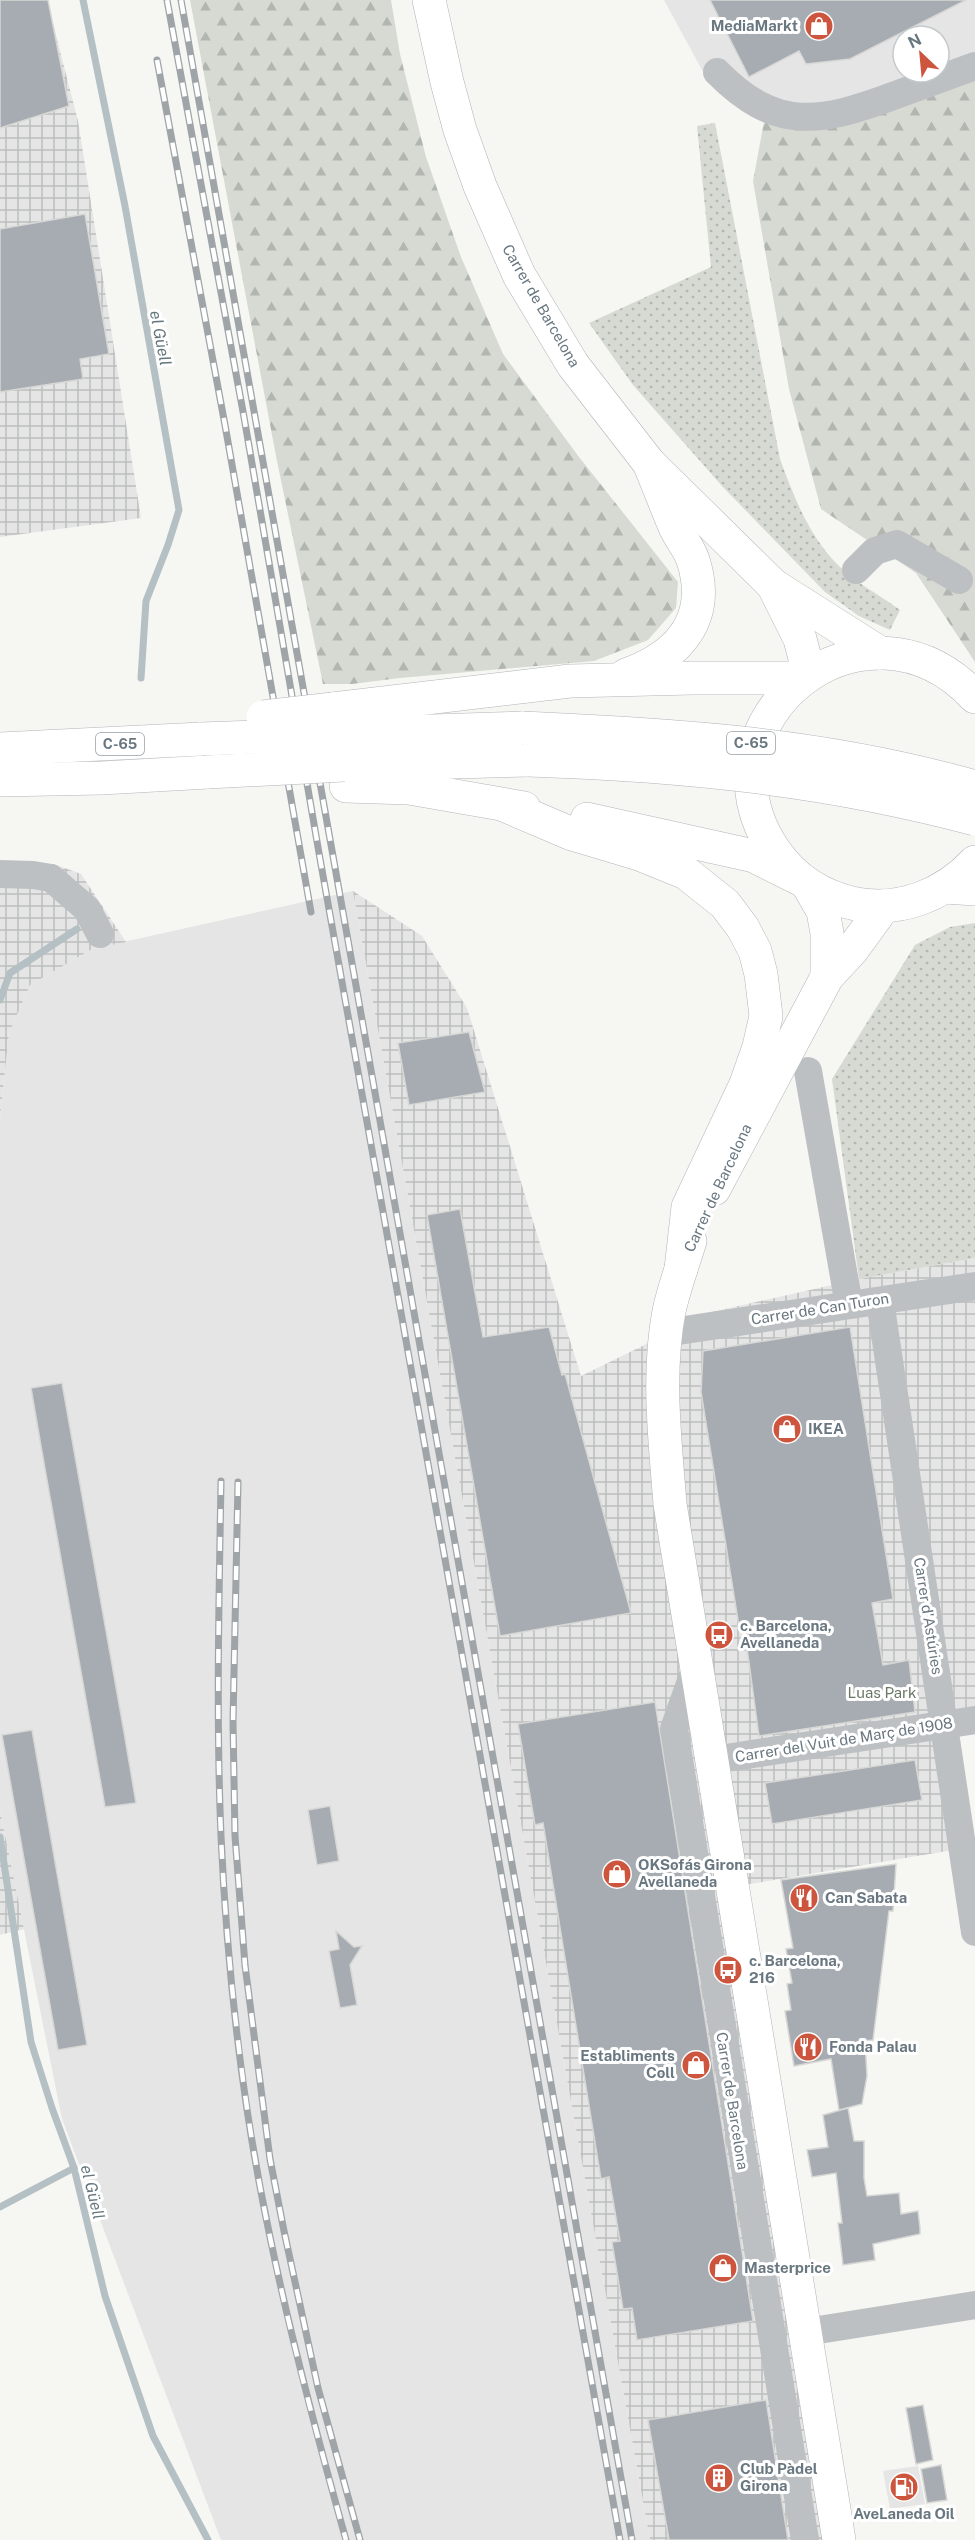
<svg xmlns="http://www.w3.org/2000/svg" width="975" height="2540" viewBox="0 0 975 2540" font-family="'Public Sans',sans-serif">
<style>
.built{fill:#e4e5e4;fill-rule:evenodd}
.industrial{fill:url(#industrial-grid)}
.grass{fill:url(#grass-dots)}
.forest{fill:url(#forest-firs)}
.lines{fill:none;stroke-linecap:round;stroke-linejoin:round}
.stream{stroke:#b4c0c3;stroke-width:7}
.building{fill:#a6acb1;stroke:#d7d7d6;stroke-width:1.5}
.major-casing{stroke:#b0b4b7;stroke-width:34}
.highway-casing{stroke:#b2b5b8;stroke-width:34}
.minor{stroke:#bcc0c2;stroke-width:28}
.major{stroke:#fff;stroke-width:33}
.highway{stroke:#fff;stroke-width:33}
.rail-casing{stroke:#9ea4a8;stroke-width:7}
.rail{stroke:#fff;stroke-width:4.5;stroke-dasharray:14;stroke-linecap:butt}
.highway-bridge-casing{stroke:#b2b5b8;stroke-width:34;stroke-linecap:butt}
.highway-bridge{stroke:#fff;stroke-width:33}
.labels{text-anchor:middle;stroke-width:6;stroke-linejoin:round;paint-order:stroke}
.shield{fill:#fff;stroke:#96a0a6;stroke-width:1.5}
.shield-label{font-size:14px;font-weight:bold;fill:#697780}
.poi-label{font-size:15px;font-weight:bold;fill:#697780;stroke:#fff;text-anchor:start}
.street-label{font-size:15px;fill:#697780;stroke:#fff}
.park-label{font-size:15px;fill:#6b7867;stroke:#fff}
.water-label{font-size:16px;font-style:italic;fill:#65777d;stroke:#fff}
</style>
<defs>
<pattern id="industrial-grid" width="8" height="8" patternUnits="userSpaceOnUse" patternTransform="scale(1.5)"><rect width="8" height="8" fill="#e4e5e4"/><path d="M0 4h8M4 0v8" fill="none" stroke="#bdbebe"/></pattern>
<pattern id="grass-dots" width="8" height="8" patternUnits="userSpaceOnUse" patternTransform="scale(1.5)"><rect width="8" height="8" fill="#d6dad3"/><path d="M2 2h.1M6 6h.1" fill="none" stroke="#b2b6b0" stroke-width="1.8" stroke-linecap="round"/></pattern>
<pattern id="forest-firs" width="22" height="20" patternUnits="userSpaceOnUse" patternTransform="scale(1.5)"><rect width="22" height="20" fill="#d6dad3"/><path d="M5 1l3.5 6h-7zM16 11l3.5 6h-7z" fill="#b2b6b0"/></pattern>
</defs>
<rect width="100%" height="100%" fill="#f6f6f3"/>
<g class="built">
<path d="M 664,0 L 975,0 L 975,76 L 826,128 L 708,81 ZM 903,36 L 939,36 L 939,72 L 903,72 Z"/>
<path d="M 353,891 L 650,2540 L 221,2540 L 62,2119 L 0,1810 L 0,1117 L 9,1033 L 30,985 L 92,949 Z"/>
<path d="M 918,2466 L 925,2504 L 890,2509 L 883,2471 Z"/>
</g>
<g class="industrial">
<path d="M 0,0 L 47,0 L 78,121 L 141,518 L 0,537 Z"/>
<path d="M 0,863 L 54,864 L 81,874 L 126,942 L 92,949 L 30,985 L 9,1033 L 0,1117 Z"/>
<path d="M 353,891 L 422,936 L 467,1008 L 581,1376 L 712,1312 L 859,1279 L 975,1258 L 975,1719 L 947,1724 L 965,1848 L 726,1888 L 839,2540 L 650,2540 Z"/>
<path d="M 0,1810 L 24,1929 L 0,1935 Z"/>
</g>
<g class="grass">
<path d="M 715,123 L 780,459 C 793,495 809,536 837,564 C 854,582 880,595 900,610 L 890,630 L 859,616 L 825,592 L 722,486 L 633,385 L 589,323 L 711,267 L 697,126 Z"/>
<path d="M 975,923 L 975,1258 L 859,1279 L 832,1079 L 915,945 L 950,927 Z"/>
</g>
<g class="forest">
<path d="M 190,0 L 391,0 L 400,54 L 426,157 L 461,257 L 503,354 L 579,457 L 678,582 L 676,608 L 648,640 L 594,661 L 400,678 L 352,684 L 323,684 L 276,456 Z"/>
<path d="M 975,76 L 975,662 L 916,573 L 821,509 L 789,389 L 753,181 L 764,122 Z"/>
</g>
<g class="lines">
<g class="stream">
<path d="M 83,0 L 125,206 L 179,510 L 168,545 L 146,601 L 141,678"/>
<path d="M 0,1000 L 10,973 L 77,929"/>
<path d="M 0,1837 L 31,2042 L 52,2108 L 74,2168 L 105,2296 L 153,2436 L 208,2540"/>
<path d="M 0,2207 L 74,2168"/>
</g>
</g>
<g class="building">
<path d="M 0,0 L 48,0 L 69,106 L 0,128 Z"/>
<path d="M 710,0 L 966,0 L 850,59 L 806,64 L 799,51 L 749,77 Z"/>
<path d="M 85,214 L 109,354 L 80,359 L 83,379 L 0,392 L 0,229 Z"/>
<path d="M 469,1032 L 485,1092 L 409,1105 L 398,1043 Z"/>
<path d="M 460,1209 L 483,1337 L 549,1327 L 562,1375 L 565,1374 L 631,1613 L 500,1636 L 427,1215 Z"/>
<path d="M 850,1327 L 893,1599 L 872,1603 L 883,1665 L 909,1660 L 915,1712 L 759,1736 L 744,1626 L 739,1626 L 701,1392 L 703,1351 Z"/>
<path d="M 62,1383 L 124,1732 L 136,1803 L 105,1807 L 41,1446 L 31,1388 Z"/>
<path d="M 655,1702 L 753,2321 L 637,2340 L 632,2308 L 623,2309 L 612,2242 L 620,2241 L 609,2177 L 601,2179 L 543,1823 L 535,1825 L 518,1724 Z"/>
<path d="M 32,1730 L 87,2045 L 58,2050 L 2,1735 Z"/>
<path d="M 915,1760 L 922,1800 L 772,1824 L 765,1783 Z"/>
<path d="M 330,1806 L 339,1861 L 317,1865 L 308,1810 Z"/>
<path d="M 896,1864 L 893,1911 L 889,1911 L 873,2040 L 865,2041 L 867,2076 L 862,2104 L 839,2110 L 831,2059 L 794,2066 L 785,2011 L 791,2010 L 787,1984 L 792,1983 L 786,1949 L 793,1948 L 781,1880 Z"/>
<path d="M 336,1931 L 354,1947 L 362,1946 L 350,1965 L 357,2005 L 340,2008 L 329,1951 L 339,1949 Z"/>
<path d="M 848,2108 L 854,2141 L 864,2141 L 864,2178 L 867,2196 L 899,2193 L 901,2214 L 918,2211 L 920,2228 L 920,2234 L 873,2244 L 875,2260 L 843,2265 L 838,2223 L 842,2223 L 836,2173 L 812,2177 L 807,2150 L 828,2147 L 823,2115 Z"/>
<path d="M 766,2400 L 788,2540 L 669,2540 L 648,2420 Z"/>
<path d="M 923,2405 L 933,2460 L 916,2464 L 906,2408 Z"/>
<path d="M 941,2465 L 947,2500 L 927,2503 L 921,2469 Z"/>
</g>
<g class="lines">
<g class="major-casing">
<g id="major">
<path d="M 429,0 L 447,82 L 460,130 L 480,186 L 519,275 L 573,365 L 649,463 L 773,585 L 880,653"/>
<path d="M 773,585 L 800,639 L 809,674"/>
<path d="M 975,697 C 864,579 688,722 774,850 C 793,878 822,897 856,904 C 901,912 944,895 975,862"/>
<path d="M 808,885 L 823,911 L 827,933 L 827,977"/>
<path d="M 714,1189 L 827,977 L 852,950 L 884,906"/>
<path d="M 690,1241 C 683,1264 674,1288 669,1311 C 657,1375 665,1440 670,1504 L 839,2540"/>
</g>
</g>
<g class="highway-casing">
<g id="highway">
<path d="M 626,675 C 679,656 712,619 693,560 C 689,548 680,538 675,527 C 666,506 658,484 649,463"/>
<path d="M 333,709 L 570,681 L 692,678 L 804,678"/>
<path d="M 338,734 L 523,728"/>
<path d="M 0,749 L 201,739"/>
<path d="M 344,765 L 528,760"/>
<path d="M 0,780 L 102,778 L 208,772"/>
<path d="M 346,786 L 409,788 L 524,808"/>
<path d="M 504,805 L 572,834 L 639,854 L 686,873 L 725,904 L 743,928 L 755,951 L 761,974 L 766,1016 L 759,1047 L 746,1084 L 688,1207 L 681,1269"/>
<path d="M 587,819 L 754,856 L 800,879"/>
<path d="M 945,887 L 975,889"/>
</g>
</g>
<g class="minor">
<path d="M 717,72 C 776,132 820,123 893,96 C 920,86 948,76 975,66"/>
<path d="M 856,570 L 875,551 L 897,544 L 959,580"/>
<path d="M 0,874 L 33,875 L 51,878 L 87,909 L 100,934"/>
<path d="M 808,1071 L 849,1305"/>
<path d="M 880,1301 L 975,1932"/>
<path d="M 665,1333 L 975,1286"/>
<path d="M 697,1664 L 674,1729 L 805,2540"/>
<path d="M 713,1760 L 975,1720"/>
<path d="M 806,2332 L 975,2305"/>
</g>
<use href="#major" class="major"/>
<use href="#highway" class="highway"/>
<g class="rail-casing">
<g id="rail">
<path d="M 167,0 L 244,417 L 319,853 L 620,2540"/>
<path d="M 181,0 L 632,2540"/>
<path d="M 157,60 L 225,425 L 311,912"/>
<path d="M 221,1481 C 219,1599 216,1718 221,1836 C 227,1967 243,2110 270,2237 C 291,2339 318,2440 346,2540"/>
<path d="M 238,1482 L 233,1722 L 235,1836 L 245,1965 L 270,2159 L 284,2231 L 318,2388 L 360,2540"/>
</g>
</g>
<use href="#rail" class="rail"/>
<g class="highway-bridge-casing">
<g id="highway-bridge">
<path d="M 263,717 L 333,709"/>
<path d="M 523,728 C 678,735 825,744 975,787"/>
<path d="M 201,739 L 338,734"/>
<path d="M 528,760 C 682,765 825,779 975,819"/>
<path d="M 208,772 L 344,765"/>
</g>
</g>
<use href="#highway-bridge" class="highway-bridge"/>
</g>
<defs>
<g id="shop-disc" transform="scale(1.5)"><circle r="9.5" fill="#cd553d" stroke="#fff"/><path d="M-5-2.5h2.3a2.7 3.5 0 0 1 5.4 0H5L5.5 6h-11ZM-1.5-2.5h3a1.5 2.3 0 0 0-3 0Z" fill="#fff"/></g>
<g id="bus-disc" transform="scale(1.5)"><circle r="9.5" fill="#cd553d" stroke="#fff"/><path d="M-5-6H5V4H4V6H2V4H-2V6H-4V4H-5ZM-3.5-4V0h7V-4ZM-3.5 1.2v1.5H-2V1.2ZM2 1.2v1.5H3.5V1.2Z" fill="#fff"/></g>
<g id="restaurant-disc" transform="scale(1.5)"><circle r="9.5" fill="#cd553d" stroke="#fff"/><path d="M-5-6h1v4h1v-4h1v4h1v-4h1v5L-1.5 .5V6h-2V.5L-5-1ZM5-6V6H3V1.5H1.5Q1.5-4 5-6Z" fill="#fff"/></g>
<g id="building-disc" transform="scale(1.5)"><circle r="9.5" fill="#cd553d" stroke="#fff"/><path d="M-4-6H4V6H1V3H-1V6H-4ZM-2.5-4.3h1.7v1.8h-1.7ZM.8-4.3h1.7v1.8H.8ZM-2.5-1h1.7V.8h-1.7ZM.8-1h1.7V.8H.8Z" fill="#fff"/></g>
<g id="fuel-disc" transform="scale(1.5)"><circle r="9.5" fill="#cd553d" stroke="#fff"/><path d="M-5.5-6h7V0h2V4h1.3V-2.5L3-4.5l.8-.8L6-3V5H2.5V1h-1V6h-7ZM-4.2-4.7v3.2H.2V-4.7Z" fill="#fff"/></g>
</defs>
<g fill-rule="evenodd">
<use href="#shop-disc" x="819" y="26"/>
<use href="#shop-disc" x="787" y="1429"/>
<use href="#bus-disc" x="719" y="1635"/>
<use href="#shop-disc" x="617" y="1874"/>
<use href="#restaurant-disc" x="804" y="1898"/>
<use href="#bus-disc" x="728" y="1970"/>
<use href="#restaurant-disc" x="808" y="2047"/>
<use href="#shop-disc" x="696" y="2065"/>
<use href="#shop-disc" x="723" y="2268"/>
<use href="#building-disc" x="719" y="2478"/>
<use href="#fuel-disc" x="904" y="2487"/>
</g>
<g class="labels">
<g class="shield">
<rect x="727" y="732" width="48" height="22" rx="4.5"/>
<rect x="96" y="733" width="48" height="22" rx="4.5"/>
</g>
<g class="shield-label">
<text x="751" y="748">C-65</text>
<text x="120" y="749">C-65</text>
</g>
<g class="poi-label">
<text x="798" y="31" text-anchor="end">MediaMarkt</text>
<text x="808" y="1434">IKEA</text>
<text x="740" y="1631">c. Barcelona,<tspan x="740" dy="17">Avellaneda</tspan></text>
<text x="638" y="1870">OKSofás Girona<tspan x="638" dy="17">Avellaneda</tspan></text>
<text x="825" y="1903">Can Sabata</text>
<text x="749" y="1966">c. Barcelona,<tspan x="749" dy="17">216</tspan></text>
<text x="829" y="2052">Fonda Palau</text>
<text x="675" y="2061" text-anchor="end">Establiments<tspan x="675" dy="17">Coll</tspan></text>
<text x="744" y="2273">Masterprice</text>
<text x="740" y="2474">Club Pàdel<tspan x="740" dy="17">Girona</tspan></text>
<text x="904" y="2519" text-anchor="middle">AveLaneda Oil</text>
</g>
<g class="street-label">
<text transform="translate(541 306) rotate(60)" y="5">Carrer de Barcelona</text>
<text transform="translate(718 1188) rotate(-65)" y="5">Carrer de Barcelona</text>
<text transform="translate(820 1309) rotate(-9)" y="5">Carrer de Can Turon</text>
<text transform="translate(928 1616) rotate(81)" y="5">Carrer d'Astúries</text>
<text transform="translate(844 1740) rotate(-9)" y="5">Carrer del Vuit de Març de 1908</text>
<text transform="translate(732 2101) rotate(81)" y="5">Carrer de Barcelona</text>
</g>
<g class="park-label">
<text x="882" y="1698">Luas Park</text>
</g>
<g class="water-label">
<text transform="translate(161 338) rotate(79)" y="6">el Güell</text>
<text transform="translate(93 2192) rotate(76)" y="6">el Güell</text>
</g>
</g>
<g transform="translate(921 54) rotate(334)"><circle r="28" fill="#ffffff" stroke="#c3c9cc" stroke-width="1.5"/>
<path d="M0-4.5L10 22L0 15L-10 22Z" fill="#cd553d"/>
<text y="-9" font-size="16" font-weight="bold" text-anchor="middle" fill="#697780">N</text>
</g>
</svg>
